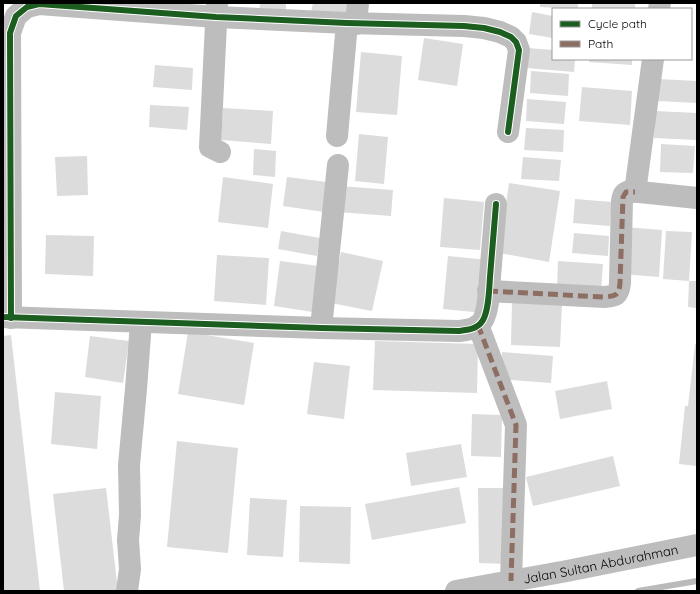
<svg xmlns="http://www.w3.org/2000/svg" width="700" height="594" viewBox="0 0 700 594" font-family="Quicksand,sans-serif">
<style>
.lines{fill:none;stroke-linecap:round;stroke-linejoin:round}
.stream{stroke:#bababa;stroke-width:6}
.building{fill:#dcdcdc}
.minor{stroke:#bdbdbd;stroke-width:22}
.quiet{stroke:#8d6e63;stroke-width:5;stroke-dasharray:10 5;stroke-linecap:butt}
.cycleway-casing{stroke:#fff;stroke-width:8}
.cycleway{stroke:#1b5e20;stroke-width:6}
.labels{text-anchor:middle;stroke-width:4;stroke-linejoin:round;paint-order:stroke}
.street-label{font-size:13px;fill:#000;stroke:#fff}
</style>
<rect width="100%" height="100%" fill="#fff"/>
<g class="lines">
<path class="stream" d="M 638,591 L 697,581"/>
</g>
<g class="building">
<path d="M 260,3 L 286,3 L 286,14 L 259,13 Z"/>
<path d="M 313,3 L 349,3 L 347,17 L 311,12 Z"/>
<path d="M 540,3 L 578,3 L 578,9 L 540,7 Z"/>
<rect x="592" y="3" width="43" height="6"/>
<path d="M 532,12 L 553,16 L 553,38 L 529,34 Z"/>
<path d="M 424,38 L 463,44 L 457,86 L 418,80 Z"/>
<path d="M 528,48 L 553,50 L 553,59 L 575,59 L 574,72 L 527,68 Z"/>
<path d="M 361,52 L 402,56 L 397,115 L 356,112 Z"/>
<path d="M 589,59 L 632,59 L 632,65 L 589,62 Z"/>
<path d="M 155,65 L 193,68 L 192,90 L 153,87 Z"/>
<path d="M 531,71 L 569,74 L 568,96 L 530,93 Z"/>
<path d="M 658,79 L 697,81 L 697,103 L 657,101 Z"/>
<path d="M 582,87 L 632,91 L 630,125 L 579,121 Z"/>
<path d="M 527,99 L 566,102 L 564,124 L 526,121 Z"/>
<path d="M 150,105 L 189,107 L 187,130 L 149,127 Z"/>
<path d="M 223,108 L 273,111 L 271,144 L 221,140 Z"/>
<path d="M 655,111 L 697,113 L 697,140 L 654,138 Z"/>
<path d="M 526,128 L 564,130 L 563,152 L 524,150 Z"/>
<path d="M 359,134 L 388,137 L 384,184 L 355,181 Z"/>
<path d="M 661,144 L 695,146 L 693,173 L 660,172 Z"/>
<path d="M 254,149 L 276,151 L 275,177 L 253,175 Z"/>
<path d="M 87,156 L 88,195 L 57,196 L 55,157 Z"/>
<path d="M 523,157 L 561,160 L 559,181 L 521,179 Z"/>
<path d="M 223,177 L 273,184 L 268,228 L 218,222 Z"/>
<path d="M 287,177 L 327,182 L 324,212 L 283,206 Z"/>
<path d="M 509,183 L 560,191 L 549,262 L 499,253 Z"/>
<path d="M 339,186 L 393,190 L 391,216 L 337,212 Z"/>
<path d="M 444,198 L 484,202 L 480,250 L 440,247 Z"/>
<path d="M 575,199 L 612,202 L 610,226 L 573,223 Z"/>
<path d="M 625,227 L 662,230 L 659,277 L 622,274 Z"/>
<path d="M 281,231 L 320,238 L 317,256 L 278,249 Z"/>
<path d="M 666,231 L 692,232 L 689,281 L 663,279 Z"/>
<path d="M 574,233 L 609,236 L 608,256 L 572,253 Z"/>
<path d="M 46,235 L 94,236 L 93,276 L 45,274 Z"/>
<path d="M 341,252 L 383,261 L 372,311 L 331,303 Z"/>
<path d="M 217,255 L 269,258 L 266,305 L 214,301 Z"/>
<path d="M 448,256 L 489,260 L 484,313 L 443,309 Z"/>
<path d="M 280,261 L 319,266 L 313,312 L 274,306 Z"/>
<path d="M 558,261 L 603,264 L 601,291 L 557,288 Z"/>
<path d="M 689,281 L 697,281 L 697,308 L 688,307 Z"/>
<path d="M 512,302 L 562,305 L 560,347 L 511,345 Z"/>
<path d="M 188,332 L 254,343 L 244,405 L 178,394 Z"/>
<path d="M 11,335 L 40,591 L 3,591 L 3,336 Z"/>
<path d="M 90,336 L 129,341 L 123,383 L 85,377 Z"/>
<path d="M 375,341 L 478,344 L 477,393 L 373,390 Z"/>
<path d="M 695,344 L 697,344 L 697,466 L 679,464 L 685,406 L 688,406 Z"/>
<path d="M 502,352 L 553,356 L 551,383 L 500,379 Z"/>
<path d="M 314,362 L 350,366 L 344,419 L 307,414 Z"/>
<path d="M 607,381 L 612,409 L 560,419 L 555,391 Z"/>
<path d="M 55,392 L 101,396 L 97,449 L 51,444 Z"/>
<path d="M 472,414 L 502,415 L 501,457 L 471,456 Z"/>
<path d="M 177,441 L 238,448 L 228,553 L 167,547 Z"/>
<path d="M 461,444 L 467,477 L 411,486 L 406,453 Z"/>
<path d="M 613,456 L 620,486 L 533,506 L 526,477 Z"/>
<path d="M 459,487 L 466,523 L 372,540 L 365,504 Z"/>
<path d="M 106,488 L 118,591 L 64,591 L 53,494 Z"/>
<path d="M 478,488 L 508,488 L 509,564 L 479,563 Z"/>
<path d="M 250,498 L 287,500 L 283,557 L 247,555 Z"/>
<path d="M 300,506 L 351,507 L 350,564 L 299,562 Z"/>
</g>
<g class="lines">
<g class="minor">
<path d="M 217,3 L 210,147 L 220,152"/>
<path d="M 659,9 L 660,3"/>
<path d="M 356,24 L 358,3"/>
<path d="M 337,136 L 347,23"/>
<path d="M 635,192 L 653,59"/>
<path d="M 488,291 L 604,297 C 615,296 619,296 620,283 L 622,201 C 623,195 624,192 630,191 L 697,198"/>
<path d="M 3,317 L 321,328 L 459,331 C 468,330 478,329 483,320 C 489,309 489,290 490,277 C 492,253 494,228 496,204"/>
<path d="M 11,318 L 10,33 L 16,16 L 27,7 L 39,4 L 216,17 L 347,23 L 464,26 L 484,28 L 500,32 L 511,37 L 516,42 L 519,50 L 508,132"/>
<path d="M 478,325 L 516,425 L 511,581"/>
<path d="M 321,328 L 338,165"/>
<path d="M 127,591 L 130,569 L 128,540 L 130,515 L 129,465 L 136,389 L 141,322"/>
<path id="s1" d="M 456,591 L 567,571 L 697,545"/>
</g>
<g class="quiet">
<path d="M 488,291 L 604,297 C 615,296 619,296 620,283 L 623,197 L 626,192 L 635,192"/>
<path d="M 478,325 L 516,425 L 511,581"/>
</g>
<g class="cycleway-casing">
<g id="cycleway">
<path d="M 3,317 L 321,328 L 459,331 C 468,330 478,329 483,320 C 489,309 489,290 490,277 C 492,253 494,228 496,204"/>
<path d="M 11,318 L 10,33 L 16,16 L 27,7 L 39,4 L 216,17 L 347,23 L 464,26 L 484,28 L 500,32 L 511,37 L 516,42 L 519,50 L 508,132"/>
</g>
</g>
<use href="#cycleway" class="cycleway"/>
</g>
<g class="labels">
<g class="street-label">
<text dy="5" stroke="none"><textPath href="#s1" startOffset="147">Jalan Sultan Abdurahman</textPath></text>
</g>
</g>
<rect width="700" height="594" fill="none" stroke="#000000" stroke-width="8"/>
<rect x="552" y="8" width="140" height="52" fill="#ffffff" stroke="#999999"/>
<rect x="560" y="21" width="20" height="6" fill="#1b5e20" stroke="#999999"/>
<text x="588" y="28" font-size="12" fill="#000000">Cycle path</text>
<rect x="560" y="41" width="20" height="6" fill="#8d6e63" stroke="#999999"/>
<text x="588" y="48" font-size="12" fill="#000000">Path</text>
</svg>
